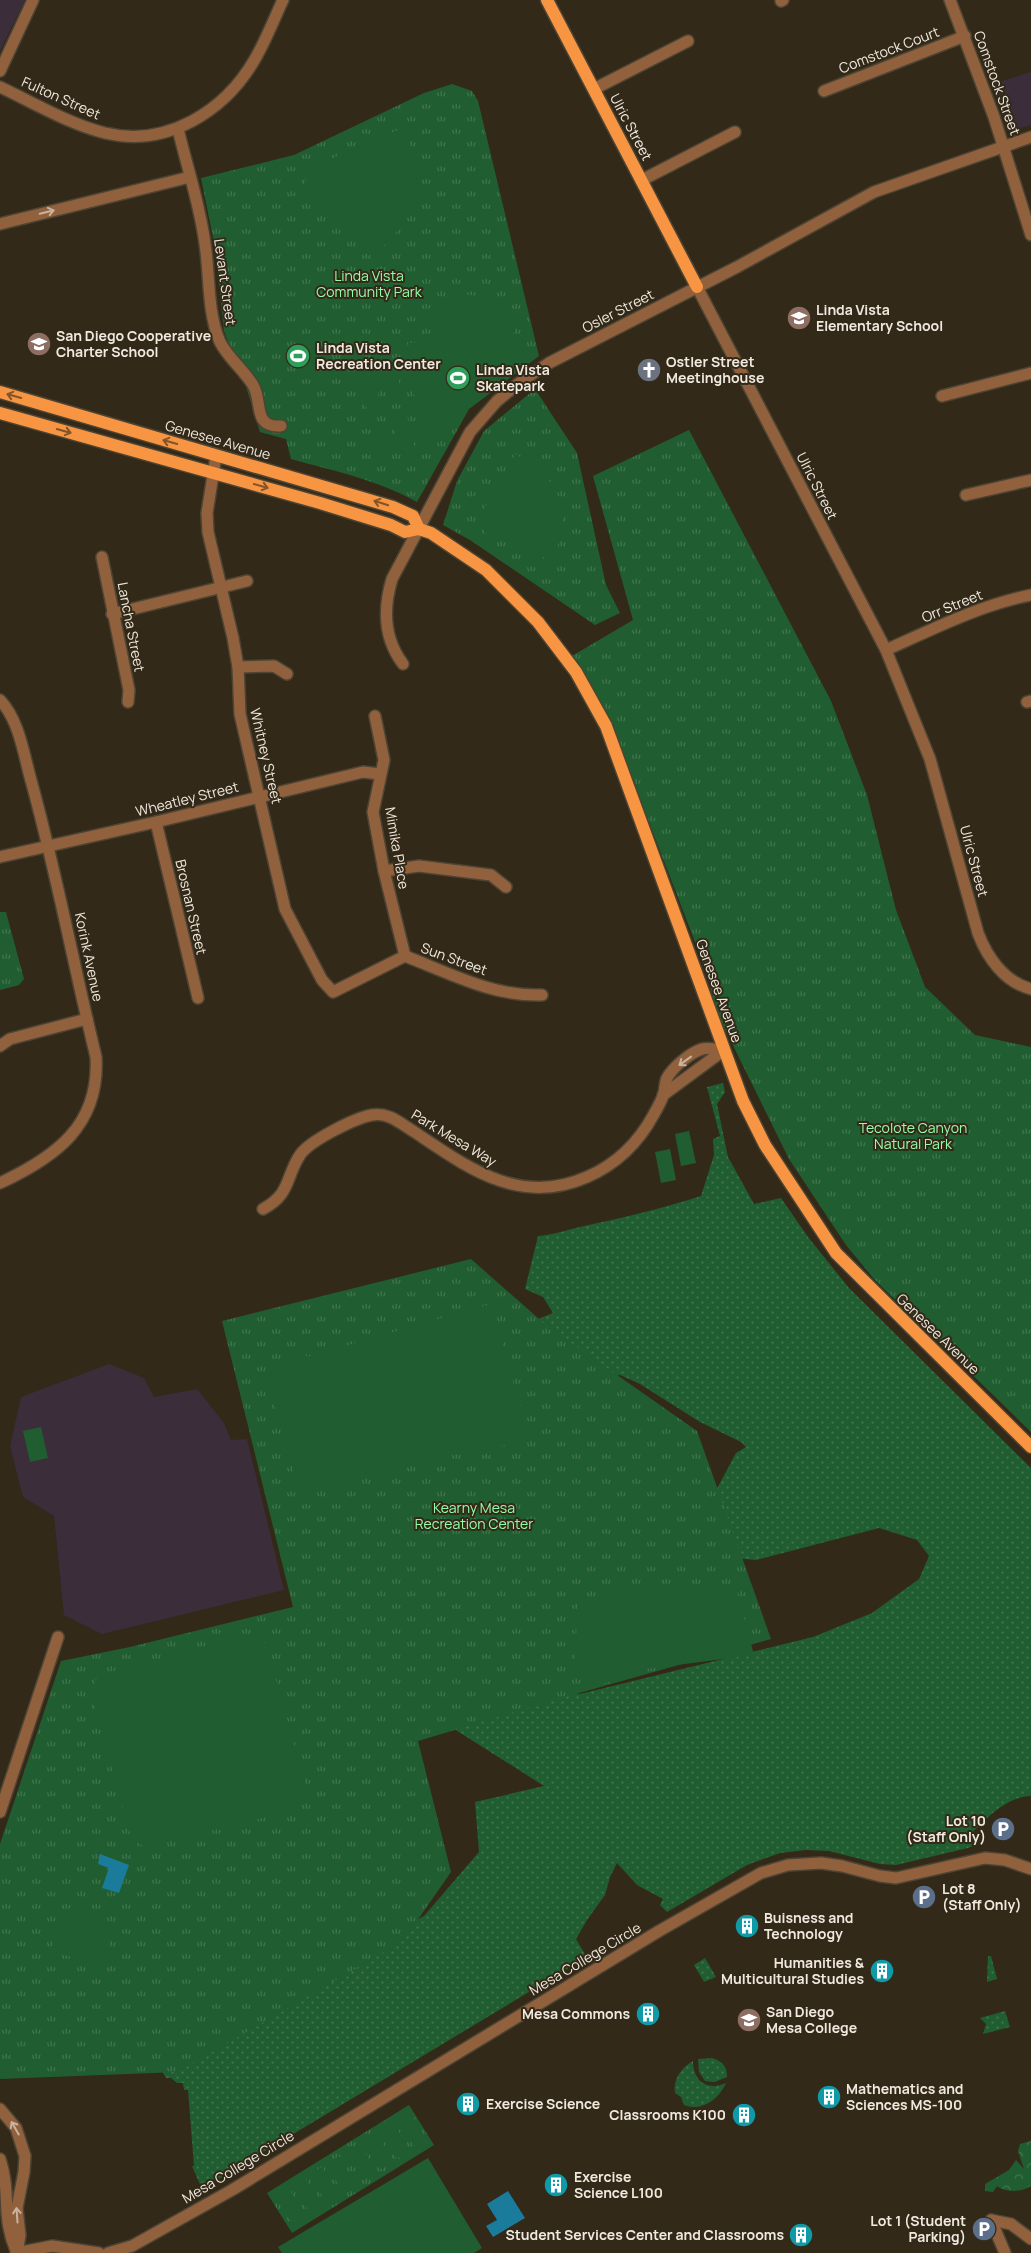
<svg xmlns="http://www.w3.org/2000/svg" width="1031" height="2253" viewBox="0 0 1031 2253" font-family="Manrope,sans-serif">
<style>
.commercial{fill:#3b2d3a}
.grass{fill:url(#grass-dots)}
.forest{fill:url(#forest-crowns)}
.park{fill:url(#park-tufts)}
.garden{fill:#205e31}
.water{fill:#1a7c9a}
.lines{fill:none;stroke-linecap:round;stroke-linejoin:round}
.minor-casing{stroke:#4d4434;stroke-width:14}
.major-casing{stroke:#4d4434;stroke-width:15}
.minor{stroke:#91613d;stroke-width:11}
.major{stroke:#f89542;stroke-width:12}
.oneway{stroke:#cab39e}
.oneway2{stroke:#825429}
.labels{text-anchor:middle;stroke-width:4;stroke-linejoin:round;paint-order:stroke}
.street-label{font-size:14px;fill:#f0e9df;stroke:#332918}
.park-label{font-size:14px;fill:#95fdaa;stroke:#332918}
.poi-label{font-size:14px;font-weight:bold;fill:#f0e9df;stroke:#332918;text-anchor:start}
</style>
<defs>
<pattern id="grass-dots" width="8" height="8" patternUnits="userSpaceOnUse" patternTransform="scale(1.25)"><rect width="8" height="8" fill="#205e31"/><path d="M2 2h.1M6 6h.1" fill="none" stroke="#41754e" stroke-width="1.8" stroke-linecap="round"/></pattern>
<pattern id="forest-crowns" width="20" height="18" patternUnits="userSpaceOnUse" patternTransform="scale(1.25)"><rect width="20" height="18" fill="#205e31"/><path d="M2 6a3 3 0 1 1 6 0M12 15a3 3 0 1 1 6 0" fill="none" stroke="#41754e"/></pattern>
<pattern id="park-tufts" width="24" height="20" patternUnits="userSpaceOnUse" patternTransform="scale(1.25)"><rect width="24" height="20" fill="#205e31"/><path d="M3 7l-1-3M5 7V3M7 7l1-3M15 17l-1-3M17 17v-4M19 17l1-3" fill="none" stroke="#41754e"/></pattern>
</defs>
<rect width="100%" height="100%" fill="#332918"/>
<g class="commercial">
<path d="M 0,0 L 25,0 L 0,51 Z"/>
<path d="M 1031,72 L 1031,125 L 1010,131 L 992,84 Z"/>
<path d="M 109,1364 L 144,1378 L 154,1397 L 197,1389 L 224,1423 L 231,1440 L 247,1439 L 284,1590 L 102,1634 L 64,1615 L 54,1516 L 23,1497 L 10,1446 L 21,1397 Z"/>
</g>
<g class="grass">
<path d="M 723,1083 L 725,1092 L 717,1104 L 728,1157 L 754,1204 L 781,1198 L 808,1237 L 849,1288 L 1031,1468 L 1031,1796 C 1008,1796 985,1819 971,1834 L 973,1841 L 976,1841 L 973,1846 L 968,1848 L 896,1865 L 880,1864 L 829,1851 L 806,1850 L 780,1853 L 747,1865 L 667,1912 L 660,1905 L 663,1899 L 637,1885 L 617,1863 L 610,1877 L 605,1895 L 587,1920 L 576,1939 L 586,1956 L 582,1960 L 202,2189 L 192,2166 L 194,2166 L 188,2090 L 184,2090 L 183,2083 L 177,2083 L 171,2078 L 166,2078 L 155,2059 L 424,1916 L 479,1852 L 475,1802 L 544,1786 L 426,1711 L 564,1691 L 580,1694 L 813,1637 L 872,1613 L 919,1579 L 929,1556 L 917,1540 L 879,1528 L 756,1560 L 734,1558 L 711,1500 L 736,1453 L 746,1447 L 741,1442 L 700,1422 L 640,1384 L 620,1375 L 571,1387 L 528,1323 L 553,1313 L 543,1297 L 525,1289 L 538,1236 C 553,1235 566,1230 580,1227 C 621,1218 661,1209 701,1196 L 714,1155 L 713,1139 L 720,1136 L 707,1087 Z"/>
<path d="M 988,1956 L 991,1956 L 997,1979 L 987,1982 Z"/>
<path d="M 705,1958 L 716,1977 L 704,1982 L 694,1965 Z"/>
<path d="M 1005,2011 L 1010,2027 L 983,2034 L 986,2024 L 980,2018 Z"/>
<path d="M 712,2058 C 722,2061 727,2066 727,2077 L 715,2082 L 705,2081 L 699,2072 L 698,2059 Z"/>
<path d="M 693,2061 C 693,2082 708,2091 726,2083 C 719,2099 702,2112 684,2105 L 681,2097 L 675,2093 C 673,2079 681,2068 693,2061 Z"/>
</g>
<path class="forest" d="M 1031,2141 L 1031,2186 C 1022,2192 1006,2193 997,2186 L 993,2192 L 985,2191 L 985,2184 L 1009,2170 L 1016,2160 L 1024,2169 L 1018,2151 L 1020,2144 Z"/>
<g class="park">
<path d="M 452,84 L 472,91 L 478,101 L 539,356 L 469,409 L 417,502 C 378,480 334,471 291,459 L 286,439 L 260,432 L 245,383 L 245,368 L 230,347 L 224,331 L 215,247 L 201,178 L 294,155 L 424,93 Z"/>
<path d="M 535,389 L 577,453 L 606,585 L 620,613 L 595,625 L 470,540 L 443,525 L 457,481 L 484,431 Z"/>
<path d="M 689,430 L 831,701 L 867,795 L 896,910 L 925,987 L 975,1035 L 1031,1047 L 1031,1432 L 874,1279 L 846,1245 L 789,1159 L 718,1015 L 705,968 L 616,736 L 582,670 L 572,656 L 633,620 L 593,476 Z"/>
<path d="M 0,912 L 6,912 L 24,979 L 19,985 L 0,990 Z"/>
<path d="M 471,1259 L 547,1326 L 697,1431 L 771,1639 L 565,1697 L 418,1741 L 451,1872 L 403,1941 L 178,2072 L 0,2079 L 0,1844 L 61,1661 L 130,1647 L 293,1607 L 222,1321 Z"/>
<path d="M 409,2105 L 434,2145 L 292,2233 L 267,2193 Z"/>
</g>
<g class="garden">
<path d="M 403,128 C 431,196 424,203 376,254 L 335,223 L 304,188 L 308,172 L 341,154 Z"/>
<path d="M 454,293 L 510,300 L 515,329 L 509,347 L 520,353 L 527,360 L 521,367 L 477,397 L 444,439 L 425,445 L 413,389 L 408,343 L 434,343 L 435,304 Z"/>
<path d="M 345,334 L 369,349 L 361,363 L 336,347 Z"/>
<path d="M 396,370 L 404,401 L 389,405 L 381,373 Z"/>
<path d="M 374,375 L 381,407 L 367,410 L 359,379 Z"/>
<path d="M 408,418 L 415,449 L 400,453 L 393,421 Z"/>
<path d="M 385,423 L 393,455 L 378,458 L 371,427 Z"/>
<path d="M 515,454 C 560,478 577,514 550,561 L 506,538 L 503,542 L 485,533 L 481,515 L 490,498 L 492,500 Z"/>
<path d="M 689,1131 L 696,1163 L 681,1166 L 675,1134 Z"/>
<path d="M 670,1149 L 676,1180 L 661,1183 L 655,1152 Z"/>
<path d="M 491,1304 L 526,1427 L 517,1442 L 482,1451 L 480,1448 L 300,1494 L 266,1374 L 272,1362 L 305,1353 L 307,1357 Z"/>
<path d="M 41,1427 L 48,1458 L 30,1462 L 23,1431 Z"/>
<path d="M 602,1587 L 702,1589 L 714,1592 L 737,1591 L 754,1655 L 631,1671 L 625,1680 L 584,1686 L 583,1661 L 575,1661 L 578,1597 L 602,1598 Z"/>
<path d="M 253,1634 L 266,1644 L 307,1791 L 298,1809 L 146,1847 L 132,1840 L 90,1690 L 99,1675 Z"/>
<path d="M 65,1910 L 115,1927 L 102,1967 L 51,1950 Z"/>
<path d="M 411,2113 L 427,2141 L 415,2148 L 398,2121 Z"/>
<path d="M 394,2123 L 410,2151 L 397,2159 L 381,2131 Z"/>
<path d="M 377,2134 L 393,2161 L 381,2169 L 364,2141 Z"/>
<path d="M 360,2144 L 376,2171 L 364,2179 L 347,2151 Z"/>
<path d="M 339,2156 L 355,2184 L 343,2192 L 326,2164 Z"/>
<path d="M 428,2158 L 482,2248 L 474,2253 L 282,2253 L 278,2247 Z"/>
<path d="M 322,2167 L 338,2194 L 326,2202 L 309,2174 Z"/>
<path d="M 305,2177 L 321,2205 L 309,2212 L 292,2184 Z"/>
<path d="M 288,2187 L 304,2215 L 292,2222 L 275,2195 Z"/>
</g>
<g class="water">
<path d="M 100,1854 L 129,1865 L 119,1893 L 102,1888 L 109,1868 L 98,1864 Z"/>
<path d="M 508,2191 L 525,2218 L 493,2237 L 486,2226 L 497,2220 L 487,2204 Z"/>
</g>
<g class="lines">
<g class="minor-casing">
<g id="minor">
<path d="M 950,0 L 994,117 L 1031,235"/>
<path d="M 781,1 L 783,0"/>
<path d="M 0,71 L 33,0"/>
<path d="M 0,87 C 34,103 69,124 105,133 C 167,148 225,111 255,59 C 266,40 274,19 283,0"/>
<path d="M 594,89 L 688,41"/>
<path d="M 824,91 L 965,36"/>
<path d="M 178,129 C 187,167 200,205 205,244 C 210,276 207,312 220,342 C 228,358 244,370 253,385 C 263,401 252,428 281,426"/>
<path d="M 642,180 L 735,132"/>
<path d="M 0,224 L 190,177"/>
<path d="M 697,287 L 886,650 L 930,759 L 978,933 C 987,957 1004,982 1031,989"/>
<path d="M 942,396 L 1031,373"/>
<path d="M 216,456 L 207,513 L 208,532 L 233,638 L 238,667 L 240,714 L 285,909 L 322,980 L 333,992 L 405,956 C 449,973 494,997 542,995"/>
<path d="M 966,495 L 1031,480"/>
<path d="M 102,557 L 129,690 L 128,702"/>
<path d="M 112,614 L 247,581"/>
<path d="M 886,650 C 933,629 980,605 1031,595"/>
<path d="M 403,664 C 384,639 383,609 392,579 L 470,432 L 497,401 L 519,383 L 549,363 L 737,267 L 874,192 L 1031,137"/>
<path d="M 238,667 L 274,666 L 287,674"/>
<path d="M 0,700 C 20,721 24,757 32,784 C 57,875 74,967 96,1057 C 100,1125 56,1157 0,1183"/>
<path d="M 1027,702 L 1031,701"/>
<path d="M 375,716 L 384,760 L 373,812 L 384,871 L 405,956"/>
<path d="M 156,822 L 198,998"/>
<path d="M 0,857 L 156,822 L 363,772 L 380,774"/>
<path d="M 384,871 L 419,866 L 491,875 L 506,887"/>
<path d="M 0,1046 L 10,1039 L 87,1019"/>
<path d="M 663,1095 L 724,1050"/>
<path d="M 263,1209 C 291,1194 285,1178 300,1155 C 309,1141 355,1118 372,1115 C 388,1112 400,1123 413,1131 C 467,1167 519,1207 587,1177 C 617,1164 639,1142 654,1114 C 658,1107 662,1100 664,1093 C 665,1088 665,1082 667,1078 C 673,1067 690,1053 702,1049 C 708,1047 718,1050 724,1050"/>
<path d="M 0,1812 L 58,1637"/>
<path d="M 0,2109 L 16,2128 L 25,2156 L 24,2172 L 17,2208 L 20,2235 L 17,2253"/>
<path d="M 0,2159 C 12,2196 0,2215 17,2253"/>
<path d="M 991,2220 L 1011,2224 L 1031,2239"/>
<path d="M 991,2220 L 1005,2253"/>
<path d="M 16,2253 L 52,2246 L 99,2253"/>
<path d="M 108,2253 L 132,2246 L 232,2190 L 659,1931 L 761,1873 L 788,1865 L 821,1863 L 842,1866 L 880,1876 L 896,1878 L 985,1858 L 1005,1860 L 1031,1869"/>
</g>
</g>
<g class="major-casing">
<g id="major">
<path d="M 547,0 L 697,287"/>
<path d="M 0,392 L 393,507 L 413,516 L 419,529"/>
<path d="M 0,413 L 320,503 L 391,525 L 405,532 L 419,529 L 431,533 L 486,570 L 538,622 L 576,672 L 606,726 L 743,1101 L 765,1145 L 836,1253 L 1031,1447"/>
</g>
</g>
<use href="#minor" class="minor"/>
<use href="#major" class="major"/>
</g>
<defs><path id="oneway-shaft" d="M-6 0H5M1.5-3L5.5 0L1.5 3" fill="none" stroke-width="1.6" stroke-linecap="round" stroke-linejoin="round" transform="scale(1.25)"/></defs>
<g class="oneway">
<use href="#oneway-shaft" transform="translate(47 212) rotate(-14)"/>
<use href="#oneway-shaft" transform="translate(685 1061) rotate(144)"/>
<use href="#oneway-shaft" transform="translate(15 2128) rotate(-120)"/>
<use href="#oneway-shaft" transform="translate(17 2215) rotate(-94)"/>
</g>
<g class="oneway2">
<use href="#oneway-shaft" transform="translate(14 396) rotate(-164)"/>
<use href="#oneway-shaft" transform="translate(64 431) rotate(16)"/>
<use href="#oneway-shaft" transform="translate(170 442) rotate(-164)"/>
<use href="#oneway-shaft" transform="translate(261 486) rotate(16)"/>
<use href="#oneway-shaft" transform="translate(381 503) rotate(-162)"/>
</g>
<defs>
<g id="school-disc" transform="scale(1.25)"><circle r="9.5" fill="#8d6e63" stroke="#332918"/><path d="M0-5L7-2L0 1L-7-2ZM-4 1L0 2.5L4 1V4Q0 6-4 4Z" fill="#fff"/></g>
<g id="stadium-disc" transform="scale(1.25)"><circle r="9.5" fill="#2e9e5b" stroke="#332918"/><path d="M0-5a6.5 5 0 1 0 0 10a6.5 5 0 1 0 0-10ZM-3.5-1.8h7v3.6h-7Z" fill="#fff"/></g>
<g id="church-disc" transform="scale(1.25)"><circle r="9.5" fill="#6b7280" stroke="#332918"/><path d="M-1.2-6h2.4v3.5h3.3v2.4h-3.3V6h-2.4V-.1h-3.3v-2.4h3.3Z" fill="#fff"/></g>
<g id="parking-disc" transform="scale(1.25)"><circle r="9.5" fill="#5c6f8a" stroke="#332918"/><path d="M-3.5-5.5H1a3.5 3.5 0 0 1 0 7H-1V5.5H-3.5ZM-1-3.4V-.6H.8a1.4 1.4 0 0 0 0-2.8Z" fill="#fff"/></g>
<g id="building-disc" transform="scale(1.25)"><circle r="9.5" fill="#0f9aa8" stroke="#332918"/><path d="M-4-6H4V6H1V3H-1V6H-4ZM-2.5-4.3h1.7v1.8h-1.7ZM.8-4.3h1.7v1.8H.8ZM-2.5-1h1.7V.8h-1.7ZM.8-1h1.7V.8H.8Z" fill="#fff"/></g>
<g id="university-disc" transform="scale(1.25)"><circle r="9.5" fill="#8d6e63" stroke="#332918"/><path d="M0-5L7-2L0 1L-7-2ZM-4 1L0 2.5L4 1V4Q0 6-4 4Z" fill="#fff"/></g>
</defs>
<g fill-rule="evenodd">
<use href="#school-disc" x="799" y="318"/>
<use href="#school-disc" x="39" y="344"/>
<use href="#stadium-disc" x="298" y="356"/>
<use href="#church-disc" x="649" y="370"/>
<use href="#stadium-disc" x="458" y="378"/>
<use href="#parking-disc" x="1003" y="1829"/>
<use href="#parking-disc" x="924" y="1897"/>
<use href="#building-disc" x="747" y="1926"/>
<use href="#building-disc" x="882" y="1971"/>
<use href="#building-disc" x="648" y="2014"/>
<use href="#university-disc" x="749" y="2020"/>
<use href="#building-disc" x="829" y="2097"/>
<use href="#building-disc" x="468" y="2104"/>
<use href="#building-disc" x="744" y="2115"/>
<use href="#building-disc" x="556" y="2185"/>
<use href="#parking-disc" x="984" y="2229"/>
<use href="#building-disc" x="801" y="2235"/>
</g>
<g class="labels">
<g class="street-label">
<text transform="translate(889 50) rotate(-21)" y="5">Comstock Court</text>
<text transform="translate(997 83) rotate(70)" y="5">Comstock Street</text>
<text transform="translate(61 98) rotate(24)" y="5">Fulton Street</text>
<text transform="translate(631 127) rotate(62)" y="5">Ulric Street</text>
<text transform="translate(225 282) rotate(82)" y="5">Levant Street</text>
<text transform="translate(618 311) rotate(-27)" y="5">Osler Street</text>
<text transform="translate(218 440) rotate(16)" y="5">Genesee Avenue</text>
<text transform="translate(817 486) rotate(63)" y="5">Ulric Street</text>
<text transform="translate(952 606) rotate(-22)" y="5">Orr Street</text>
<text transform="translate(131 627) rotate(79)" y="5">Lancha Street</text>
<text transform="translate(266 756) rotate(77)" y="5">Whitney Street</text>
<text transform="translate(187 799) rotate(-14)" y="5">Wheatley Street</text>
<text transform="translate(397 848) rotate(80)" y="5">Mimika Place</text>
<text transform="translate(974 861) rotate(75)" y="5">Ulric Street</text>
<text transform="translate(191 907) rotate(77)" y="5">Brosnan Street</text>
<text transform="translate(89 957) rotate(78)" y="5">Korink Avenue</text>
<text transform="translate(454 959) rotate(20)" y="5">Sun Street</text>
<text transform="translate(719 991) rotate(70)" y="5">Genesee Avenue</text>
<text transform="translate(454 1138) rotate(31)" y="5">Park Mesa Way</text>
<text transform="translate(938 1334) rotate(44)" y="5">Genesee Avenue</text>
<text transform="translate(585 1959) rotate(-31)" y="5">Mesa College Circle</text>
<text transform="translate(238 2167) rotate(-31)" y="5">Mesa College Circle</text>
</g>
<g class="park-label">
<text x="369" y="281">Linda Vista<tspan x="369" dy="16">Community Park</tspan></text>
<text x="913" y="1133">Tecolote Canyon<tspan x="913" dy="16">Natural Park</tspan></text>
<text x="474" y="1513">Kearny Mesa<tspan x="474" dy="16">Recreation Center</tspan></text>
</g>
<g class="poi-label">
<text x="816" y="315">Linda Vista<tspan x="816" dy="16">Elementary School</tspan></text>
<text x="56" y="341">San Diego Cooperative<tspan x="56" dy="16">Charter School</tspan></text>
<text x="316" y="353">Linda Vista<tspan x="316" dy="16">Recreation Center</tspan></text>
<text x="666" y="367">Ostler Street<tspan x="666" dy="16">Meetinghouse</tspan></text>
<text x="476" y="375">Linda Vista<tspan x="476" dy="16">Skatepark</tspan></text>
<text x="986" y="1826" text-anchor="end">Lot 10<tspan x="986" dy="16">(Staff Only)</tspan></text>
<text x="942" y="1894">Lot 8<tspan x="942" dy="16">(Staff Only)</tspan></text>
<text x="764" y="1923">Buisness and<tspan x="764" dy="16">Technology</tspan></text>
<text x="864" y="1968" text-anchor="end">Humanities &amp;<tspan x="864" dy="16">Multicultural Studies</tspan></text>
<text x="766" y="2017">San Diego<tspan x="766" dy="16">Mesa College</tspan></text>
<text x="630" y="2019" text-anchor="end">Mesa Commons</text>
<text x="846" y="2094">Mathematics and<tspan x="846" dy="16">Sciences MS-100</tspan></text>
<text x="486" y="2109">Exercise Science</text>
<text x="726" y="2120" text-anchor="end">Classrooms K100</text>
<text x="574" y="2182">Exercise<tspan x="574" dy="16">Science L100</tspan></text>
<text x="966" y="2226" text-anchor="end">Lot 1 (Student<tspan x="966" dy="16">Parking)</tspan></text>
<text x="784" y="2240" text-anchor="end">Student Services Center and Classrooms</text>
</g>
</g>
</svg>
